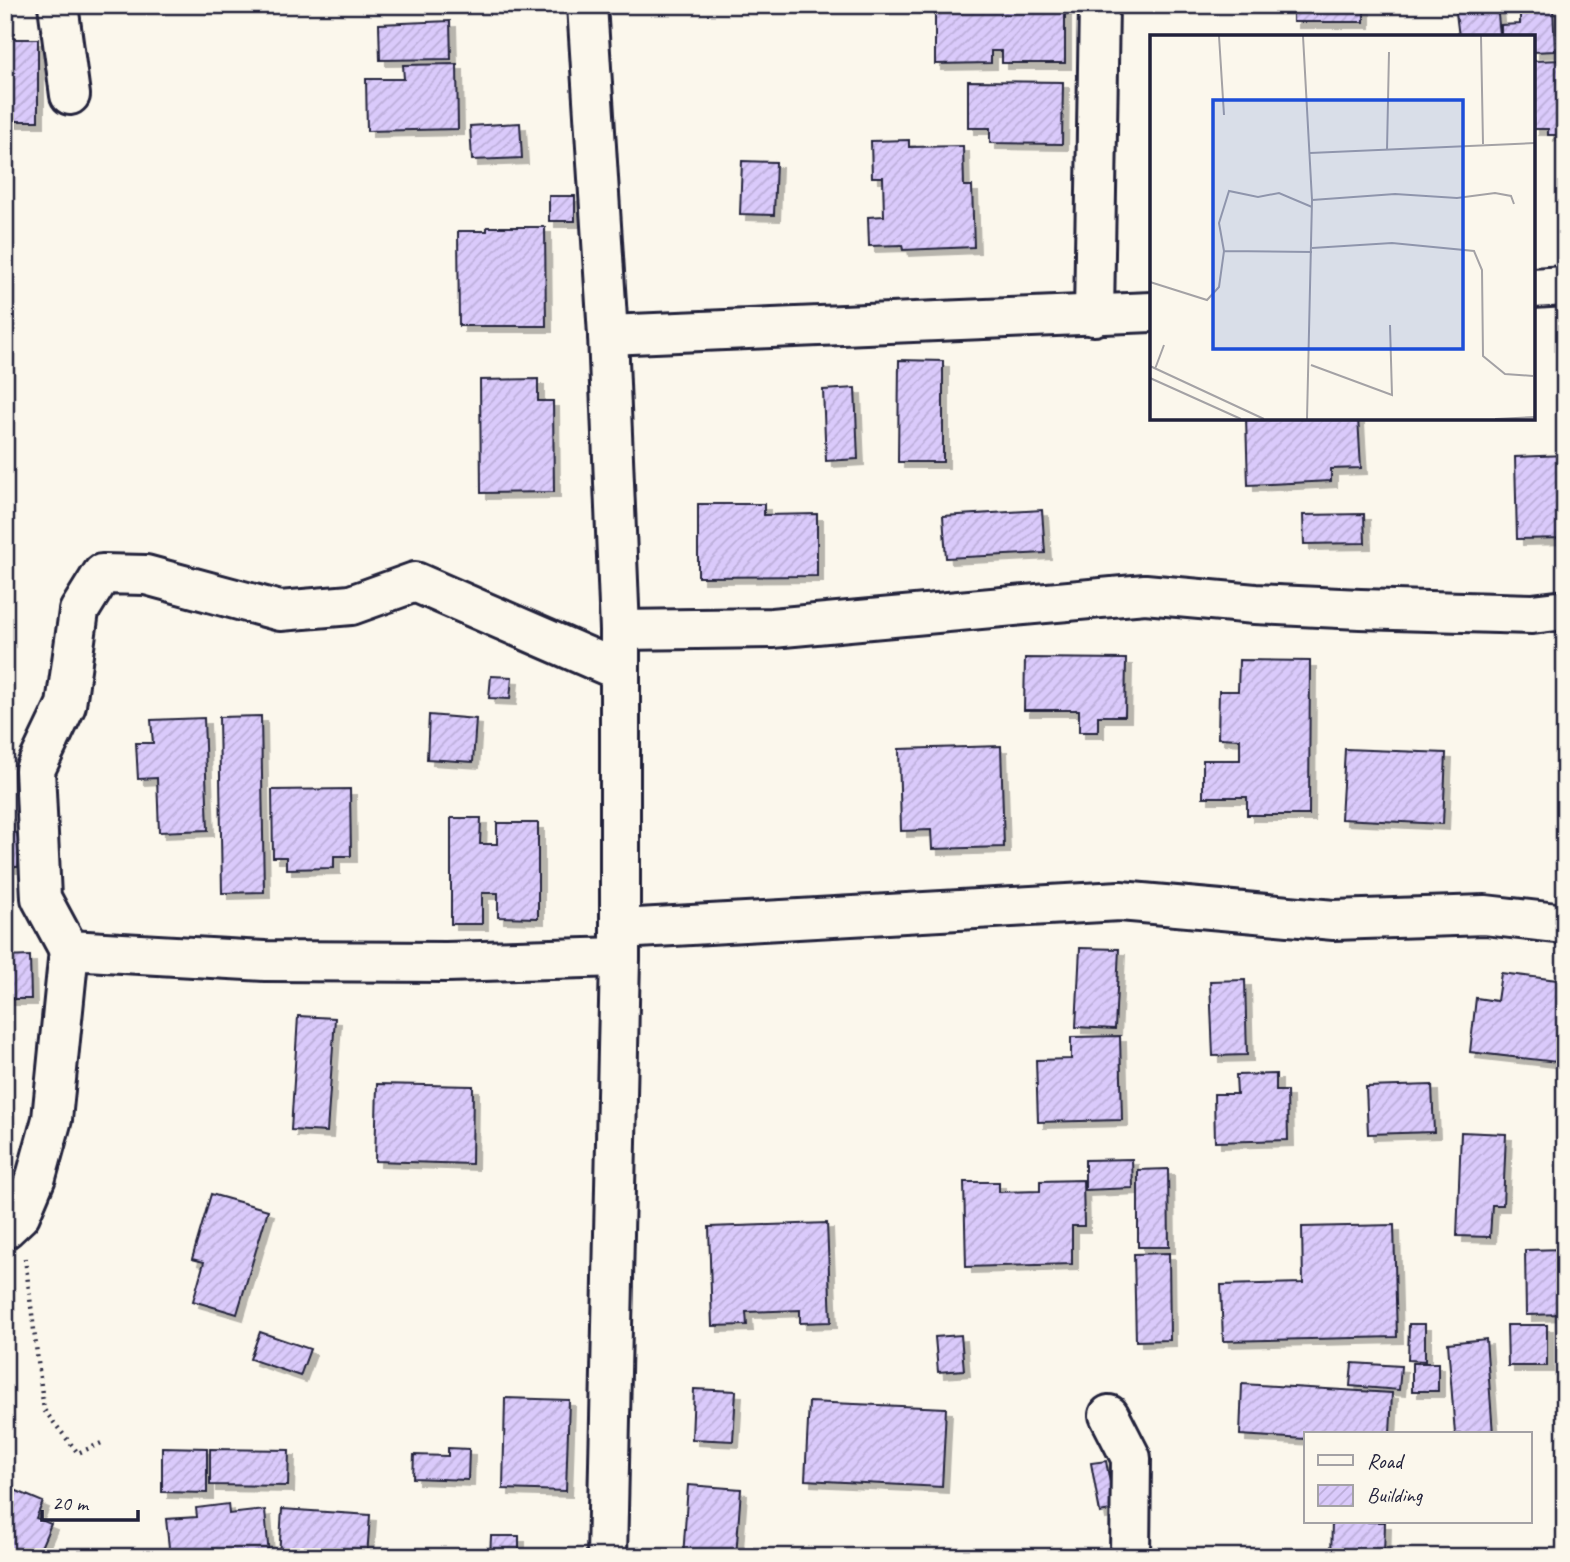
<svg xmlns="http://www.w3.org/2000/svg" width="1570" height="1562" viewBox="0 0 1570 1562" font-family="Caveat,sans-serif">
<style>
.building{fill:url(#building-hatch);stroke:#22223b;stroke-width:2;filter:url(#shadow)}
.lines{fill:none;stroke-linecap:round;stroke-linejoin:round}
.minor-casing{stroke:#22223b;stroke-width:44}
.path{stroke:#22223b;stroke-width:4.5;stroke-dasharray:2 5;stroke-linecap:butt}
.minor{stroke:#fbf7ec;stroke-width:38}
.inset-road{fill:none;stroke:#a4a2a5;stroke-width:2}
.view{fill:#1d4ed8;fill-opacity:0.15;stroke:#1d4ed8;stroke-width:3.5}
.inset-edge{fill:none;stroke:#22223b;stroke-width:3.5}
</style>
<defs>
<pattern id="building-hatch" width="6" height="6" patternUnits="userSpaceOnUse" patternTransform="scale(1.75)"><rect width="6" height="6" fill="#dacafb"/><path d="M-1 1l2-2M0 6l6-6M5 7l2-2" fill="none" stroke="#bbadd8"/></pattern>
<filter id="shadow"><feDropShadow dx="6" dy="6" stdDeviation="0" flood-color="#0004"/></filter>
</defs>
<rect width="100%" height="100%" fill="#fbf7ec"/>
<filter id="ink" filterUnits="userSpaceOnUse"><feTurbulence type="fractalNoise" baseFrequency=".0143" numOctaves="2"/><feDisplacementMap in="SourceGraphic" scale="14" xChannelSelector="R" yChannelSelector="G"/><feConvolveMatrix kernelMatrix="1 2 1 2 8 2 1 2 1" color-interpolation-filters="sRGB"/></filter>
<g filter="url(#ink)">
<g class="building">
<path d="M 935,5 L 1065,5 L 1065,63 L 1002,63 L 1002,51 L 991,51 L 991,63 L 935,64 Z"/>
<rect x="1293" y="5" width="71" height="17"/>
<path d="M 1455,5 L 1497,5 L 1500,35 L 1459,37 Z"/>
<path d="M 1553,8 L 1555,51 L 1533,52 L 1533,37 L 1501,37 L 1501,25 L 1520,24 L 1520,9 Z"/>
<path d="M 450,21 L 451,59 L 380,60 L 379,24 Z"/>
<rect x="5" y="39" width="33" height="82"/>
<path d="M 1565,60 L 1565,135 L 1548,135 L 1548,129 L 1533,129 L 1533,61 Z"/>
<path d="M 457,64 L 458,129 L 367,131 L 366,79 L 404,79 L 403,65 Z"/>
<path d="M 968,81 L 1063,82 L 1062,144 L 990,143 L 990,128 L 968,128 Z"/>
<path d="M 520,123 L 522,158 L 472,160 L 470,126 Z"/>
<path d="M 909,140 L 909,147 L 963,146 L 964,186 L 972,186 L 974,247 L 903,250 L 902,245 L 869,246 L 868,217 L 884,216 L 883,177 L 872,177 L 871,141 Z"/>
<path d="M 742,161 L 776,162 L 774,215 L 740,214 Z"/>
<rect x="549" y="196" width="26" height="25"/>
<path d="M 487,227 L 545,227 L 546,326 L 459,326 L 458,231 L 487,231 Z"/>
<path d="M 899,360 L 943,361 L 943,462 L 898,462 Z"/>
<path d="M 538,379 L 538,401 L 553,401 L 554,492 L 481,493 L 480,380 Z"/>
<path d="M 855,388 L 858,459 L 826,461 L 823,390 Z"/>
<path d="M 1246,418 L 1358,418 L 1361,468 L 1331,469 L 1331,481 L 1248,485 Z"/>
<path d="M 1565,455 L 1565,538 L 1517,539 L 1515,457 Z"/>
<path d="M 698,504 L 764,504 L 764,515 L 817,514 L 817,576 L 698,577 Z"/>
<path d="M 1042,510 L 1045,553 L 946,558 L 943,516 Z"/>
<path d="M 1364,514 L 1365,543 L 1304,544 L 1303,515 Z"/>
<path d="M 1025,658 L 1126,659 L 1125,716 L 1098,716 L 1098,732 L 1079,732 L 1079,710 L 1024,710 Z"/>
<path d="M 1239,660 L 1310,661 L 1309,815 L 1247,815 L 1247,797 L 1203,797 L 1203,760 L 1240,760 L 1240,739 L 1218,738 L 1219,691 L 1238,691 Z"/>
<path d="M 491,676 L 512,677 L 510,699 L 489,698 Z"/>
<path d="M 429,715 L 476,719 L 473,762 L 427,759 Z"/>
<path d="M 261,716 L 264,892 L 222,893 L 219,717 Z"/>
<path d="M 204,718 L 208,830 L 159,832 L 157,778 L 138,779 L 136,743 L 153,743 L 151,720 Z"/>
<path d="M 1001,746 L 1004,847 L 932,849 L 931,830 L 901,831 L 899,749 Z"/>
<path d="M 1345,749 L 1446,753 L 1443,824 L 1341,819 Z"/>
<path d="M 350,789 L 351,856 L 334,856 L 334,868 L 286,869 L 286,857 L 273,857 L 272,790 Z"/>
<path d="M 5,814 L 8,814 L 8,832 L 19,833 L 18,867 L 7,867 L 7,901 Z"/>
<path d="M 451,818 L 481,818 L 480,844 L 497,844 L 497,823 L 538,823 L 538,918 L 498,917 L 498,893 L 482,893 L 482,924 L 451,924 Z"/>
<path d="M 1080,948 L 1119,949 L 1115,1029 L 1076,1027 Z"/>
<path d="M 30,956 L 31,999 L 5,999 L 5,957 Z"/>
<path d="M 1501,973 L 1565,981 L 1565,1063 L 1470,1052 L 1476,998 L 1497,1001 Z"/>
<path d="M 1245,980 L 1247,1055 L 1213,1056 L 1210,981 Z"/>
<path d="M 298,1016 L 335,1018 L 327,1132 L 291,1130 Z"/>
<path d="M 1120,1036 L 1122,1120 L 1038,1122 L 1036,1060 L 1071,1059 L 1071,1037 Z"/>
<path d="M 1276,1074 L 1276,1091 L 1287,1091 L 1288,1140 L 1215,1142 L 1214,1094 L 1237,1094 L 1236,1075 Z"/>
<path d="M 377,1084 L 473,1086 L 472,1164 L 375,1161 Z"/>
<path d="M 1432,1085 L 1434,1132 L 1368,1134 L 1366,1087 Z"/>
<path d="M 1461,1132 L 1506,1134 L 1503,1205 L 1492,1205 L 1490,1237 L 1457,1236 Z"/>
<path d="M 1132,1159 L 1133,1188 L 1085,1190 L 1085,1160 Z"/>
<path d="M 1168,1169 L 1169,1247 L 1138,1247 L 1138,1170 Z"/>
<path d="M 1083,1180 L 1084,1226 L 1072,1226 L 1072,1264 L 966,1267 L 964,1182 L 999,1182 L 999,1192 L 1040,1191 L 1040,1181 Z"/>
<path d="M 211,1194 L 268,1210 L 237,1314 L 193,1301 L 204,1262 L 192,1259 Z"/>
<path d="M 827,1223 L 831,1322 L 800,1323 L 800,1310 L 746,1312 L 747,1325 L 712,1326 L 709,1227 Z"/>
<path d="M 1394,1225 L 1397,1337 L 1223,1341 L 1221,1285 L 1303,1283 L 1302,1227 Z"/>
<path d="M 1565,1249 L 1565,1314 L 1526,1315 L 1525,1250 Z"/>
<path d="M 1169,1253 L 1170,1340 L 1136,1341 L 1134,1254 Z"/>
<path d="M 1409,1324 L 1425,1324 L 1425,1361 L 1408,1360 Z"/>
<path d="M 1507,1325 L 1547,1325 L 1547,1366 L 1508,1366 Z"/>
<path d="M 260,1332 L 310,1349 L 300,1376 L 250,1359 Z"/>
<path d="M 961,1335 L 964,1370 L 938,1372 L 935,1337 Z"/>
<path d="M 1486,1339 L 1493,1434 L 1455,1434 L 1448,1343 Z"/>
<path d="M 1352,1363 L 1401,1366 L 1399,1390 L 1350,1386 Z"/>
<rect x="1412" y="1363" width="26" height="28"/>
<path d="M 1242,1384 L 1392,1393 L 1390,1434 L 1306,1434 L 1306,1439 L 1240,1435 Z"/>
<path d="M 694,1389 L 736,1391 L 733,1441 L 692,1439 Z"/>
<path d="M 505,1398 L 569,1400 L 566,1491 L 503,1489 Z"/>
<path d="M 809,1402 L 946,1408 L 942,1487 L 805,1480 Z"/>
<path d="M 162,1447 L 207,1448 L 207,1493 L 162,1492 Z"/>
<path d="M 448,1448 L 469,1449 L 468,1480 L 413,1478 L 414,1455 L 448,1456 Z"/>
<path d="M 210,1449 L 289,1450 L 288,1486 L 210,1485 Z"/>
<path d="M 1106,1461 L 1115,1510 L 1100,1513 L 1091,1463 Z"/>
<path d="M 688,1485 L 741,1489 L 736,1557 L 683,1557 Z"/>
<path d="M 5,1486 L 43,1502 L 36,1518 L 51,1524 L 37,1557 L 5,1557 Z"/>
<path d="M 228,1504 L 229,1514 L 265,1510 L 269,1557 L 170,1557 L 166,1519 L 197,1517 L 196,1508 Z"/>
<path d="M 282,1509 L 370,1515 L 367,1557 L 279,1557 Z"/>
<path d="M 1332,1522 L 1385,1522 L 1384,1557 L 1331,1557 Z"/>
<path d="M 491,1536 L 519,1536 L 519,1557 L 490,1557 Z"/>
</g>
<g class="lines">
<g class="minor-casing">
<g id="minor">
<path d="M 58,5 L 70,95"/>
<path d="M 587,5 L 608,335 L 620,630 L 620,957 L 607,1557"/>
<path d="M 1533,288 L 1565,286"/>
<path d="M 1094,316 L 1099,5"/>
<path d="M 608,335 L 1152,312"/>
<path d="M 620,630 L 772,628 L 1145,594 L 1255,604 L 1360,609 L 1532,614 L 1565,610"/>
<path d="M 620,929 L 1120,901 L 1334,920 L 1485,915 L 1565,924"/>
<path d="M 69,950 L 41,898 L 35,770 L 66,705 L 79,611 L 102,574 L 146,575 L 280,611 L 351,605 L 415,582 L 620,671"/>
<path d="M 5,1229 L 20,1215 L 36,1177 L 52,1119 L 69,950 L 265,961 L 446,962 L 620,957"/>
<path d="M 1109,1415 L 1131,1458 L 1130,1557"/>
</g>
</g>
<path class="path" d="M 25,1258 L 44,1410 L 78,1453 L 104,1442"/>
<use href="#minor" class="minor"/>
</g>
</g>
<g transform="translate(1150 35)">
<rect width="385" height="385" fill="#fbf7ec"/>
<path class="inset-road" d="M 69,1 L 74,80M 153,1 L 162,165 L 157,384M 331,1 L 333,109M 237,115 L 239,17M 160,118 L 385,108M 162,165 L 245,159 L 307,163 L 345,158 L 361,161 L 364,169M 162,213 L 242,208 L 324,216 L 332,235 L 333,321 L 355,339 L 383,341M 74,216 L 69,188 L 79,156 L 108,162 L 129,158 L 162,172M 0,247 L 57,265 L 69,252 L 74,216 L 162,217M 161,330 L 242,360 L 240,290M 0,331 L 114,384M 5,334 L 14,310M 0,343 L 91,384M 345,384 L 385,382"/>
<path class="view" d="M 63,65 L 313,65 L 313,314 L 63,314 Z"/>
<rect width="385" height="385" class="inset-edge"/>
</g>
<rect width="1570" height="1562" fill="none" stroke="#fbf7ec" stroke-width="28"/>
<rect x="14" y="14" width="1542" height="1534" fill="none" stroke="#22223b" stroke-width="2.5" filter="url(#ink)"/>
<rect x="1304" y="1432" width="228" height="91" fill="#fbf7ec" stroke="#a4a2a5" stroke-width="2"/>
<rect x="1318" y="1455" width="35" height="10" fill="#fbf7ec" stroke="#a4a2a5" stroke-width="2"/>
<text x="1367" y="1468" font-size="21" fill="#22223b">Road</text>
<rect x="1318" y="1485" width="35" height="21" fill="url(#building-hatch)" stroke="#a4a2a5" stroke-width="2"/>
<text x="1367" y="1502" font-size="21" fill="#22223b">Building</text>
<path d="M42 1510v10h96v-10" fill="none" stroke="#22223b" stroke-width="3.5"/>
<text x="52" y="1510" font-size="21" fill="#22223b" stroke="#fbf7ec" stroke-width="5" paint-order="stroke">20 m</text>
</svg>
